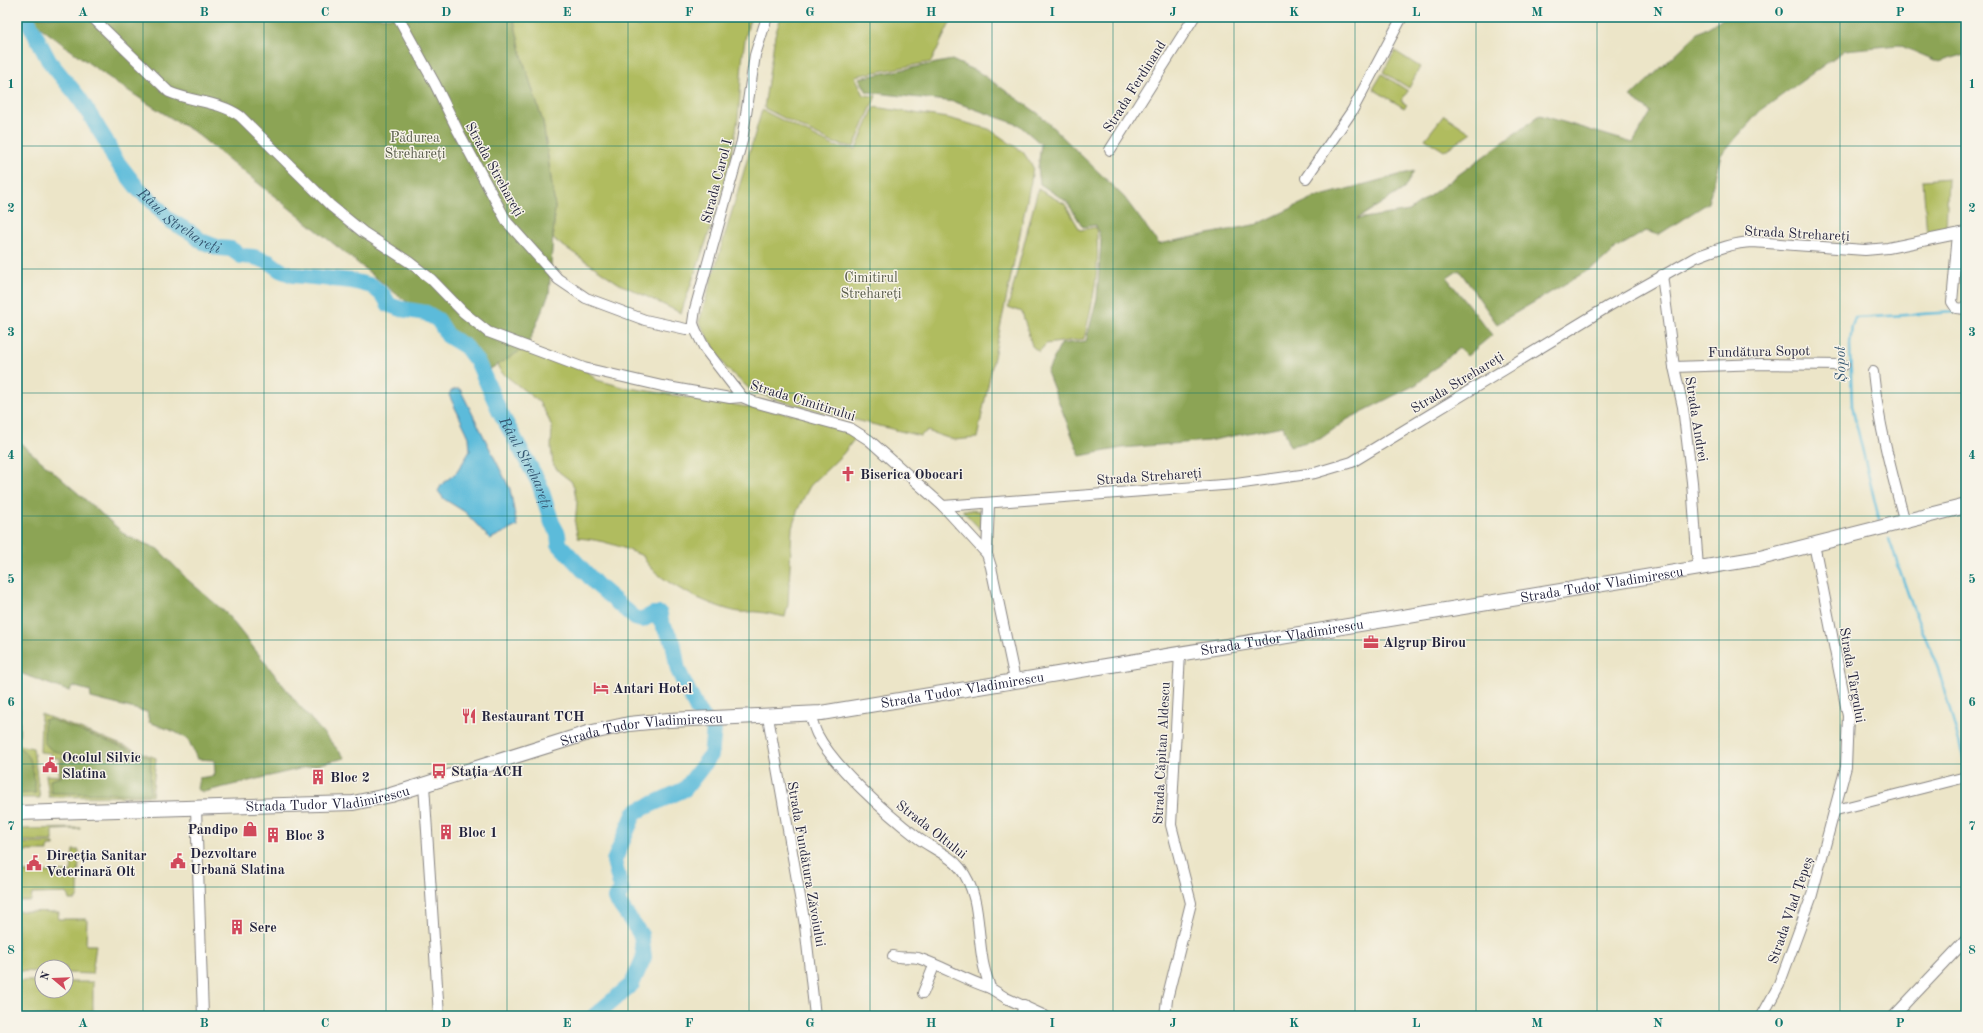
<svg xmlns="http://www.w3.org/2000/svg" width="1983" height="1033" viewBox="0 0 1983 1033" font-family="'Old Standard TT',serif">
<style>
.green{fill:#b0bc5e;stroke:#696f4c}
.forest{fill:#8ca455;stroke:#576348}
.water{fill:#5cbbda;stroke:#3f6e8a}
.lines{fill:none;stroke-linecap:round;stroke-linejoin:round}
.stream{stroke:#5cbbda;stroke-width:2.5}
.river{stroke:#5cbbda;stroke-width:16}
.street-casing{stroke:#878482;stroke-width:12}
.secondary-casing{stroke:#878482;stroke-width:16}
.street{stroke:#fff;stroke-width:10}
.secondary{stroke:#fff;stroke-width:14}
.grid{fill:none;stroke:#0f766e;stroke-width:1;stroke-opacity:0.55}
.labels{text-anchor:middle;stroke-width:3;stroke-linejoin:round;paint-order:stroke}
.street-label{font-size:14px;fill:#22223b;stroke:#f7f3e8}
.park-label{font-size:14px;fill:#545847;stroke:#f7f3e8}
.poi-label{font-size:14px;font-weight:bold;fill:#22223b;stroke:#f7f3e8;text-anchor:start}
.water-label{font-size:15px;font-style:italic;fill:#365873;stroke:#f7f3e8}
.neatline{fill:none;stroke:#0f766e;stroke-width:1.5}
.grid-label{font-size:13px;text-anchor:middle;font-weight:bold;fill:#0f766e}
</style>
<rect width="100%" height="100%" fill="#f7f3e8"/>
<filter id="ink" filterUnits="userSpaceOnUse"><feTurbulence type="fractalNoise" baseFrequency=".025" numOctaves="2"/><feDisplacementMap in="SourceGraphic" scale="8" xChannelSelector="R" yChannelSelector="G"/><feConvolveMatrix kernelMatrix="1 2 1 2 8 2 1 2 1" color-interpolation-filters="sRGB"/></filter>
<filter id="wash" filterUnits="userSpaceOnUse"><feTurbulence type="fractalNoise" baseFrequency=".012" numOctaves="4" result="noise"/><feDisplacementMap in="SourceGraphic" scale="16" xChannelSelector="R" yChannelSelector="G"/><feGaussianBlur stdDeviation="0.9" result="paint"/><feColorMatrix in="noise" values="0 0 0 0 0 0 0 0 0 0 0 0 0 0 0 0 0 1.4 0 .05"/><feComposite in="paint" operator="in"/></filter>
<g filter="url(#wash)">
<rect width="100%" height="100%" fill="#ece5c8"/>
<g class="green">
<path d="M 513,17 L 630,17 L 638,27 L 650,17 L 751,17 C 738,54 743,93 736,131 C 726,193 701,254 681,313 L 618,283 L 553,239 L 555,207 L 543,122 L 523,60 Z"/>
<path d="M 781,17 L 953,17 L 931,62 L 855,76 L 864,95 L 876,96 L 854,147 L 833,143 L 764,108 L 775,35 Z"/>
<path d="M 1395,51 L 1420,67 L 1409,88 L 1383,72 Z"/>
<path d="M 1382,74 L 1408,91 L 1401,101 L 1407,105 L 1404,108 L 1373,89 Z"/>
<path d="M 874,107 L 948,118 L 989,129 L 1023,152 L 1033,167 L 1031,181 L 977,438 L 954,440 L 927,431 L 920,436 L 791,404 L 753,392 L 726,368 L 699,322 L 762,110 L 834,146 L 856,149 Z"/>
<path d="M 1444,115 L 1471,133 L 1444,151 L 1425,139 Z"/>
<path d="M 1948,178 L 1946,232 L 1927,236 L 1923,180 Z"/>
<path d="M 1038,189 L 1065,204 L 1080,230 L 1096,227 C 1101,266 1093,301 1084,339 L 1046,344 L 1039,352 L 1032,346 L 1022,312 L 1008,307 Z"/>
<path d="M 504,348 L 531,348 L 584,368 L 597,380 L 623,387 L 803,416 L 859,433 L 843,454 L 810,486 L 798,509 L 792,528 L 788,605 L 785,617 C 776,615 767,613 758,612 C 752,611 745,613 739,612 C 714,608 653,581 643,556 C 620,546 603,540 578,538 L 575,524 L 577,503 L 574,487 L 571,481 L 559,472 L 553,464 L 551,448 L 552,428 L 548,417 L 539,402 L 501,372 L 497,365 Z"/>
<path d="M 963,510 L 981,511 L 980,529 L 963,511 Z"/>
<path d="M 17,707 L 20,708 L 19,745 L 33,748 L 40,798 L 17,798 Z"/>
<path d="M 41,714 L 156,758 L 152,796 L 49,797 L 46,775 L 59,776 L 60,758 L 51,758 L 51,753 L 40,752 Z"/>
<path d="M 80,828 L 80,829 L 53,830 L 53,841 L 17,841 L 17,829 Z"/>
<path d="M 17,843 L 54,843 L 54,846 L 48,846 L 48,851 L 17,851 Z"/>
<path d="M 73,850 L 79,850 L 78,895 L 76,900 L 69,900 L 67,893 L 32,894 L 31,901 L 18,901 L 17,872 L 71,872 Z"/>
<path d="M 17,911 L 59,912 L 58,919 L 87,919 L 86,945 L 96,945 L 92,974 L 66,973 L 66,967 L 42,967 L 42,972 L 17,971 Z"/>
<path d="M 17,981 L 42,981 L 42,991 L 66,991 L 66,982 L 93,982 L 93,1016 L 17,1016 Z"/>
</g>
<g class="forest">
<path d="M 27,17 L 513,17 L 523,60 L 543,122 L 555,207 L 549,294 L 527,347 L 482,374 L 444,329 L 395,293 L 193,131 C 134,97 80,58 27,17 Z"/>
<path d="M 1726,17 L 1966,17 L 1966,54 L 1939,62 L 1899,45 L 1845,50 L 1760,111 L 1721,155 L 1708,203 L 1658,235 L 1646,231 L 1615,249 L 1597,265 L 1497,324 L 1459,270 L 1447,278 L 1492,335 L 1467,356 L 1459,348 L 1417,384 L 1348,419 L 1320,439 L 1290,446 L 1283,426 L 1208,441 L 1122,448 L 1080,456 L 1047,372 L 1061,344 L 1086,341 L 1097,298 L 1101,241 L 1096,225 L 1083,227 L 1067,202 L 1040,184 L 1038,168 L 1041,144 L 1019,125 L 955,102 L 867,92 L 859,78 L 952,60 L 980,73 L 1039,114 L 1124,197 L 1159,244 L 1258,224 L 1313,198 L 1414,171 L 1404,189 L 1357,219 L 1409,211 L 1540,115 L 1633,143 L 1651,112 L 1630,97 L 1698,33 Z"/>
<path d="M 17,440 L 127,536 L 158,549 L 188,580 L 226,613 L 298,704 L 345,758 L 203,792 L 197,789 L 199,778 L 212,776 L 215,773 L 214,760 L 197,759 L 188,739 L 175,732 L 149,722 L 147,712 L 91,698 L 90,691 L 72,686 L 70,691 L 65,690 L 17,672 Z"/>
<path d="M 49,719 L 151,758 L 150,794 L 51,793 L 50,780 L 61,777 L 63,754 L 51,750 L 44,742 L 44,720 Z"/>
<path d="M 17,747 C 35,753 33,777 36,793 L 17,794 Z"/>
</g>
<path class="water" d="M 456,389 L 460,389 L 510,489 L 517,526 L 490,539 L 465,512 L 444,499 L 438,491 L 442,484 L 457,472 L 470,451 L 469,437 L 449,395 L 451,391 Z"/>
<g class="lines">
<g class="stream">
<path d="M 1879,519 L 1852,406 L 1850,344 L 1852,326 L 1855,318 L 1956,312"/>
<path d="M 1889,539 L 1913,608 L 1938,668 L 1966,767"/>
</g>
<path class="river" id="s1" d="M 26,17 L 49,61 L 80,99 L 106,141 L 114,158 L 139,190 L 153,202 L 169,220 L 192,233 L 201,241 L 219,248 L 231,249 L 241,256 L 254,257 L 269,262 L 280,270 L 293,275 L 352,281 L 372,286 L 384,296 L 389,305 L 401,309 L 426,313 L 438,320 L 448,336 L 466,347 L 478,363 L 500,412 L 539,483 L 552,523 L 558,534 L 559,544 L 598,586 L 635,618 L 642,620 L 653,614 L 660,614 L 661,622 L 673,642 L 678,670 L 698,711 L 714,729 L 711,755 L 685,789 L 635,812 L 614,861 L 622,892 L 615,898 L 641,935 L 644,957 L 632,984 L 594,1016"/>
</g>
</g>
<g filter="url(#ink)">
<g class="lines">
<g class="street-casing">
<g id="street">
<path d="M 92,17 L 169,92 C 192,102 219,101 240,116 L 331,206 L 363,232 L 409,262 L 431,279 L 463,312 L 488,332 L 584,368 L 662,386 L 730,398 L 742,397"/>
<path d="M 398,17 L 435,84 L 458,131 L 507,222 L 558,279 L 586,298 L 645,320 L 686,329 L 695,329"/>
<path d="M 767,17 L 755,55 L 742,141 L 695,309 L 693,323 L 695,329 L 705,349 L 742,397 L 754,402 L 850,428 L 869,440 L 943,506 L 987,554 L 991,567 L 1015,680"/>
<path d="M 1110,150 L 1194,17"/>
<path d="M 1306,178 L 1352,111 L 1402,17"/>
<path d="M 1958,234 L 1952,302 L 1956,308 L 1966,309"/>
<path d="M 1662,275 L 1674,367 L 1683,407 L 1692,482 L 1698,568"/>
<path d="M 1674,367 L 1762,364 L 1844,365"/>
<path d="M 1873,372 C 1878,421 1890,467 1903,515 L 1906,521"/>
<path d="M 943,506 L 1236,484 L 1315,473 L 1352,462 L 1609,306 L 1696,257 C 1715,250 1732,243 1752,242 L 1865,250 L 1888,248 L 1966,232"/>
<path d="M 987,554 L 989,503"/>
<path d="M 810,714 C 812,720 814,728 817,734 C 834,767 888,815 918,838 C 931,848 950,855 960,868 C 980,893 977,927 982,956 C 983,967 987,977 990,988 L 1006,998 L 1045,1016"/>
<path d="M 768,717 L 805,925 L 815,1016"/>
<path d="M 424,785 L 439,1016"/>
<path d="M 196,808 L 203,1016"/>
<path d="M 1836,810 L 1966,777"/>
<path d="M 893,956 C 901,959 909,956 918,958 C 942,966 965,980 990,988"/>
<path d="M 923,993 L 934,966"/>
<path d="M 1021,1016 L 1024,1005"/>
<path d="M 1165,1016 L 1167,999 L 1191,903 L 1171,825 L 1180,653"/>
<path d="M 1762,1016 L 1779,985 L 1811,898 L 1846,767 L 1848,716 L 1814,544"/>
<path d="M 1894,1016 L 1966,940"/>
</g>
</g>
<g class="secondary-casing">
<g id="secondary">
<path id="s2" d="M 17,813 L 353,803 L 391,795 L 588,733 L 629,724 L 669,720 L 821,713 L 1760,558 L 1966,506"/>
</g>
</g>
<use href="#street" class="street"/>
<use href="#secondary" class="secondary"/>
</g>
</g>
<path class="grid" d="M 143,17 L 143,1016M 264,17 L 264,1016M 386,17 L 386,1016M 507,17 L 507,1016M 628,17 L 628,1016M 749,17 L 749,1016M 870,17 L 870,1016M 992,17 L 992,1016M 1113,17 L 1113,1016M 1234,17 L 1234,1016M 1355,17 L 1355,1016M 1476,17 L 1476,1016M 1597,17 L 1597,1016M 1719,17 L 1719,1016M 1840,17 L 1840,1016M 17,146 L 1966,146M 17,269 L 1966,269M 17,393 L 1966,393M 17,516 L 1966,516M 17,640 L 1966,640M 17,764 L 1966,764M 17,887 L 1966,887"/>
<defs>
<g id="church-bare" transform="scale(1.2)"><path d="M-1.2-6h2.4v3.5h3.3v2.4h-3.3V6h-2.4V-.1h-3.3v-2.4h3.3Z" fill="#d1495b" stroke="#f7f3e8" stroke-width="2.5" paint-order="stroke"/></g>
<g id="office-bare" transform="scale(1.2)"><path d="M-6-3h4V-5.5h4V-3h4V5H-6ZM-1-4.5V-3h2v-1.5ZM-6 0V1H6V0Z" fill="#d1495b" stroke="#f7f3e8" stroke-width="2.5" paint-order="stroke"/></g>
<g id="hotel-bare" transform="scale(1.2)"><path d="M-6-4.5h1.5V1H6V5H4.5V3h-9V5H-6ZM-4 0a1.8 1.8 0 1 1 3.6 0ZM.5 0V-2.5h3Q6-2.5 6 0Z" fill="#d1495b" stroke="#f7f3e8" stroke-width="2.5" paint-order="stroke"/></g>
<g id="restaurant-bare" transform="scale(1.2)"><path d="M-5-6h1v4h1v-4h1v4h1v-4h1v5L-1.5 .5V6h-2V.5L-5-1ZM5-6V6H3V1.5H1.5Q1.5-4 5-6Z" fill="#d1495b" stroke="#f7f3e8" stroke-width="2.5" paint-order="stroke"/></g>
<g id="civic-bare" transform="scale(1.2)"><path d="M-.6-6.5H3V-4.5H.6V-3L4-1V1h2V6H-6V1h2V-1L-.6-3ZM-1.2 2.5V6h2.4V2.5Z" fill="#d1495b" stroke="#f7f3e8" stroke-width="2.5" paint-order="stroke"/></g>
<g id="bus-bare" transform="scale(1.2)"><path d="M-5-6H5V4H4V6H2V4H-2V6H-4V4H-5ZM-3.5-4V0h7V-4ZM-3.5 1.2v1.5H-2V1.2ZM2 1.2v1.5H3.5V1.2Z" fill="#d1495b" stroke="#f7f3e8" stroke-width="2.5" paint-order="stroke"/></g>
<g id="building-bare" transform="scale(1.2)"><path d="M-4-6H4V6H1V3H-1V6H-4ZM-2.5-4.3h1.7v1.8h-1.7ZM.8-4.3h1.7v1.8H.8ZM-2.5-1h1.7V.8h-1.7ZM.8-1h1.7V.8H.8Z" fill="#d1495b" stroke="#f7f3e8" stroke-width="2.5" paint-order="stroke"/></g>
<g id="shop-bare" transform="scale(1.2)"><path d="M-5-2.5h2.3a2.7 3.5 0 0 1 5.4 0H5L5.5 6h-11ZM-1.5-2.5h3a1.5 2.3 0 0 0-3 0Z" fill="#d1495b" stroke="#f7f3e8" stroke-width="2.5" paint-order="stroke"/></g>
</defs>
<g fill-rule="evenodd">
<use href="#church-bare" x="848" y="474"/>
<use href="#office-bare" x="1371" y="642"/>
<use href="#hotel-bare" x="601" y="688"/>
<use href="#restaurant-bare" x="469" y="716"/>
<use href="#civic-bare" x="50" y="765"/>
<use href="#bus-bare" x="439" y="771"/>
<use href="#building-bare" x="318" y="777"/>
<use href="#shop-bare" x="250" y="829"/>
<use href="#building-bare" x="446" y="832"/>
<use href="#building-bare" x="273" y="835"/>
<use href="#civic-bare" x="178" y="861"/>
<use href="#civic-bare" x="34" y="863"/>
<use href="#building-bare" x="237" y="927"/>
</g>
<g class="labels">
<g class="street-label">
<text transform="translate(1134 86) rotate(-58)" y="5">Strada Ferdinand</text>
<text transform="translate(495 169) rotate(61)" y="5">Strada Strehareți</text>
<text transform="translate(716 181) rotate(-75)" y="5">Strada Carol I</text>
<text transform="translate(1797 233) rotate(3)" y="5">Strada Strehareți</text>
<text transform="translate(1759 351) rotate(-1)" y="5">Fundătura Sopot</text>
<text transform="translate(1457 382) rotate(-31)" y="5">Strada Strehareți</text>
<text transform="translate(803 400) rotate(17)" y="5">Strada Cimitirului</text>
<text transform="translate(1697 419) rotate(81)" y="5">Strada Andrei</text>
<text transform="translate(1149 476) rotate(-4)" y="5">Strada Strehareți</text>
<text dy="5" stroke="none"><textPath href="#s2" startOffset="1607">Strada Tudor Vladimirescu</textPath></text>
<text dy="5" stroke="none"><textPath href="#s2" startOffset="1283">Strada Tudor Vladimirescu</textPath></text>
<text transform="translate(1853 675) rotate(80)" y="5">Strada Târgului</text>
<text dy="5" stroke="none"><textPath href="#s2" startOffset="959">Strada Tudor Vladimirescu</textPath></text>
<text dy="5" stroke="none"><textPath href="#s2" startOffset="635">Strada Tudor Vladimirescu</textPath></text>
<text transform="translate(1161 753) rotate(-87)" y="5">Strada Căpitan Aldescu</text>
<text dy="5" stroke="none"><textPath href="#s2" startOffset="311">Strada Tudor Vladimirescu</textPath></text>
<text transform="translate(932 829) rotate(38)" y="5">Strada Oltului</text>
<text transform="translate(807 864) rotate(80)" y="5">Strada Fundătura Zăvoiului</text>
<text transform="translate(1790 910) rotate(-71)" y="5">Strada Vlad Țepeș</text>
</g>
<g class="park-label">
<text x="415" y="142">Pădurea<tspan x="415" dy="16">Strehareți</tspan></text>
<text x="871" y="282">Cimitirul<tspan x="871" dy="16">Strehareți</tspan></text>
</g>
<g class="poi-label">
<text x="860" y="479">Biserica Obocari</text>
<text x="1383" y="647">Algrup Birou</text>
<text x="613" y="693">Antari Hotel</text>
<text x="481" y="721">Restaurant TCH</text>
<text x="62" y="762">Ocolul Silvic<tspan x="62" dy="16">Slatina</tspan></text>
<text x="451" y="776">Stația ACH</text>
<text x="330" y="782">Bloc 2</text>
<text x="238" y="834" text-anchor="end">Pandipo</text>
<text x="458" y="837">Bloc 1</text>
<text x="285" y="840">Bloc 3</text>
<text x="190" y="858">Dezvoltare<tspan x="190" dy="16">Urbană Slatina</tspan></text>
<text x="46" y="860">Direcția Sanitar<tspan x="46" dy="16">Veterinară Olt</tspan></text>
<text x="249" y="932">Sere</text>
</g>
<g class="water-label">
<text dy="5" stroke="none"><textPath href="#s1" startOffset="259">Râul Strehareți</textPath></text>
<text transform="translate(1840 364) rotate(-91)" y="5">Șopot</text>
<text dy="5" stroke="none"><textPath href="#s1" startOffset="717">Râul Strehareți</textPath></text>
</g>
</g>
<rect width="1983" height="1033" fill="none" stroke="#f7f3e8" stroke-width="44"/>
<g transform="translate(54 979) rotate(289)"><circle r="19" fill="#f7f3e8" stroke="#a29fa3"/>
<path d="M0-3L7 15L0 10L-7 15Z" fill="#d1495b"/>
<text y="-6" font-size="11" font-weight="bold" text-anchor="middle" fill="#22223b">N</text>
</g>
<rect x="22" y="22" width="1939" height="989" class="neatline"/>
<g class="grid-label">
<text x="83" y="16">A</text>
<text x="204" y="16">B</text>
<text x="325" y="16">C</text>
<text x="446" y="16">D</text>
<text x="567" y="16">E</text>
<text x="689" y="16">F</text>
<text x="810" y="16">G</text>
<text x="931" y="16">H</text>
<text x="1052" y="16">I</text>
<text x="1173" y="16">J</text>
<text x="1294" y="16">K</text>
<text x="1416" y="16">L</text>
<text x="1537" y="16">M</text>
<text x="1658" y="16">N</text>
<text x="1779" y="16">O</text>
<text x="1900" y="16">P</text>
<text x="11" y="88">1</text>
<text x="1972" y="88">1</text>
<text x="11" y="212">2</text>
<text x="1972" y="212">2</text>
<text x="11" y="336">3</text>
<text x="1972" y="336">3</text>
<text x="11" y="459">4</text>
<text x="1972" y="459">4</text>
<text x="11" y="583">5</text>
<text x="1972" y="583">5</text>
<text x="11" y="706">6</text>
<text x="1972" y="706">6</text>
<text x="11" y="830">7</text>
<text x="1972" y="830">7</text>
<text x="11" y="954">8</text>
<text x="1972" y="954">8</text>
<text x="83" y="1027">A</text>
<text x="204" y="1027">B</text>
<text x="325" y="1027">C</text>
<text x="446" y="1027">D</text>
<text x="567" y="1027">E</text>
<text x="689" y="1027">F</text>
<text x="810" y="1027">G</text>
<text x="931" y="1027">H</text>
<text x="1052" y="1027">I</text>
<text x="1173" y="1027">J</text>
<text x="1294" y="1027">K</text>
<text x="1416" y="1027">L</text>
<text x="1537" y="1027">M</text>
<text x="1658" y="1027">N</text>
<text x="1779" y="1027">O</text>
<text x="1900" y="1027">P</text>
</g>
</svg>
